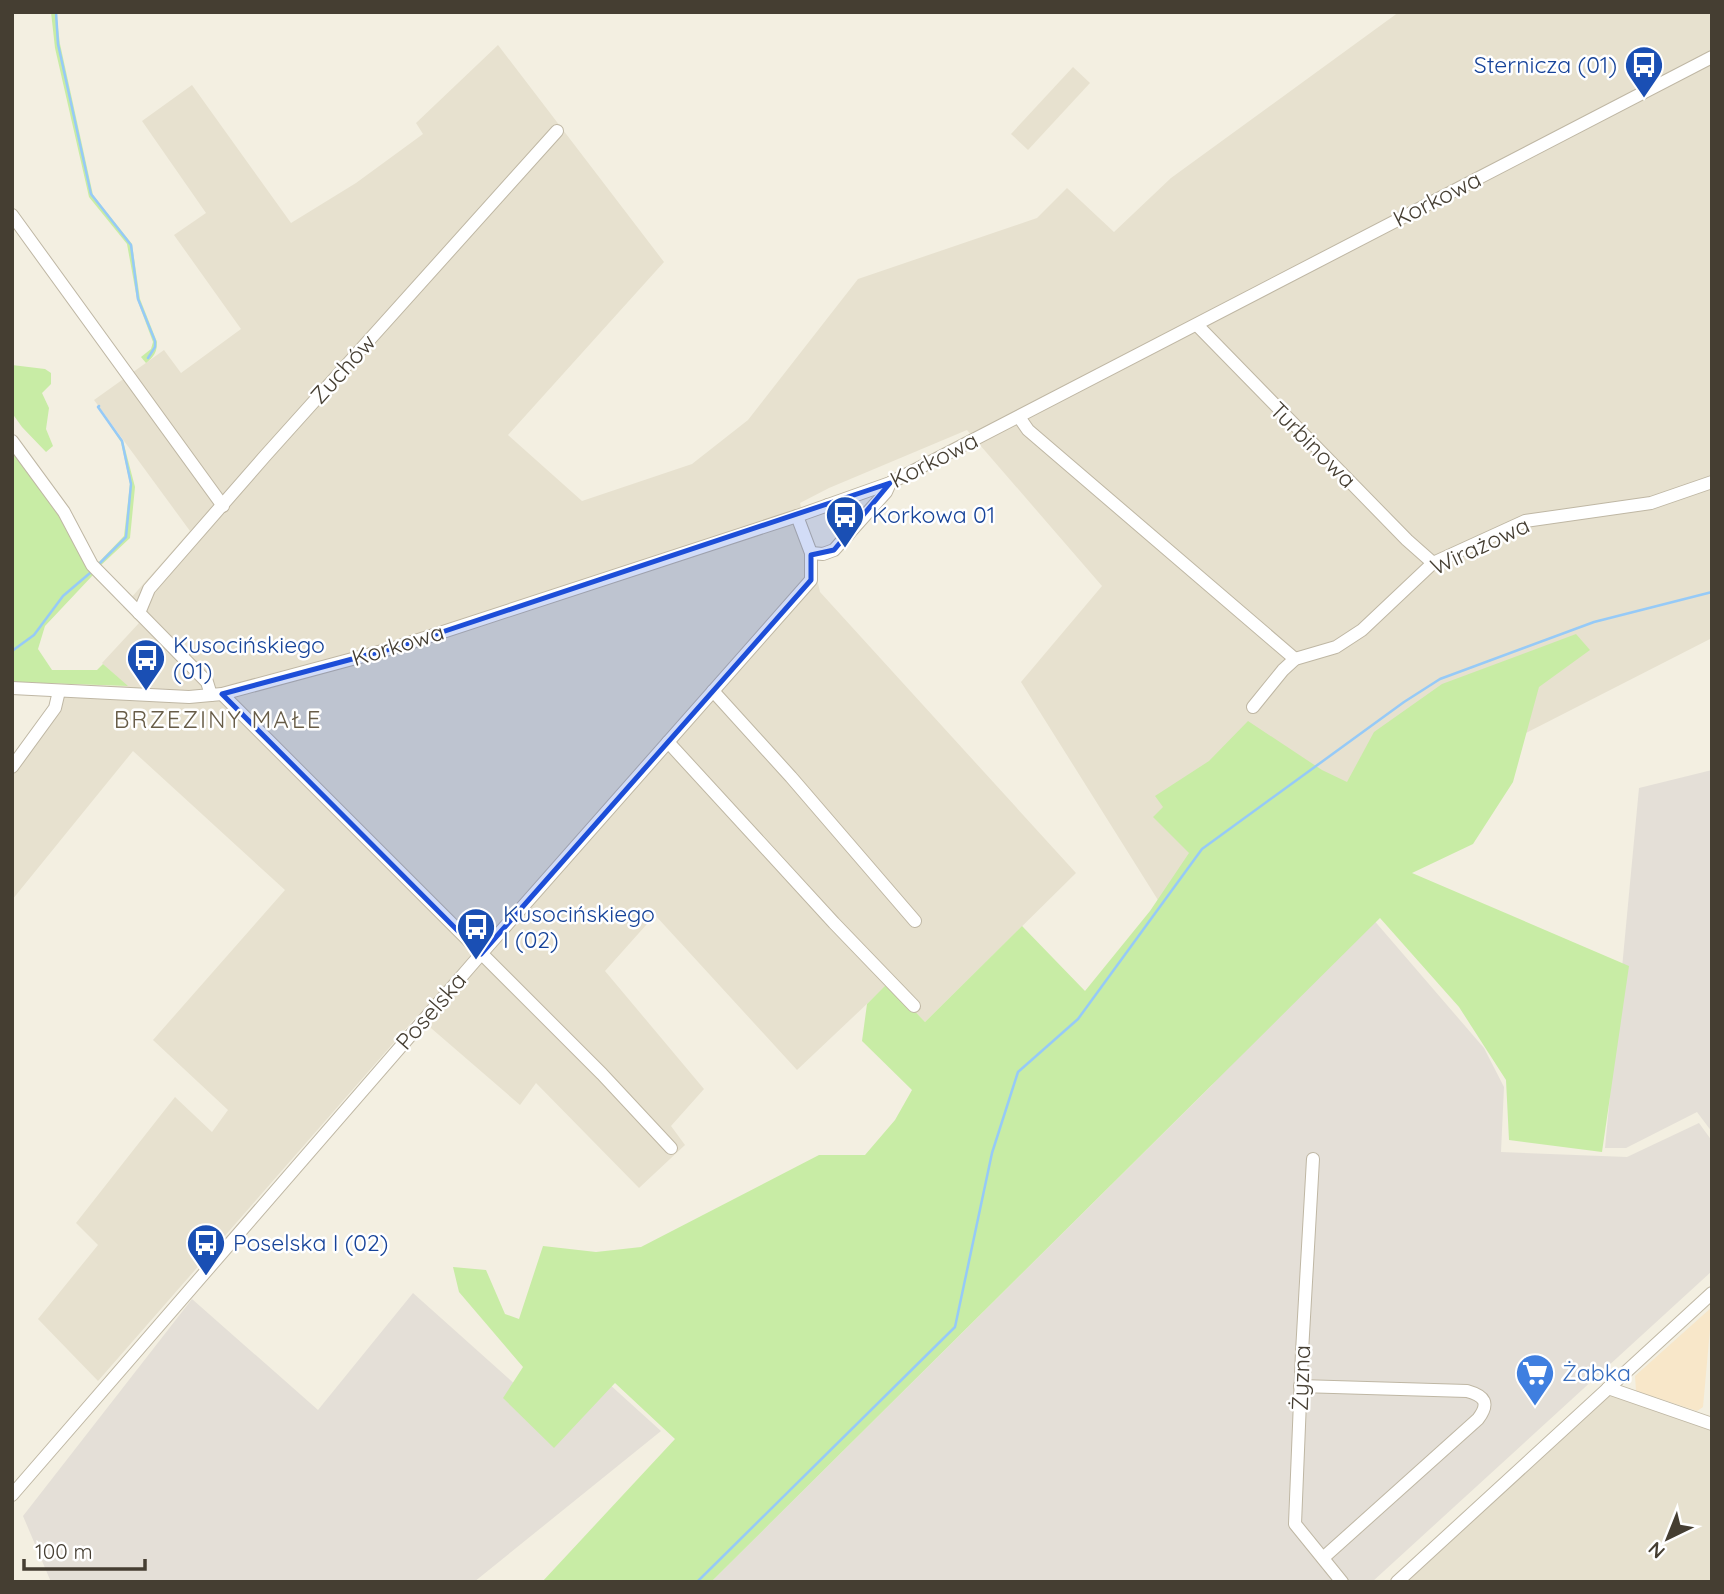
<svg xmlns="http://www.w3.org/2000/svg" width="1724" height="1594" viewBox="0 0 1724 1594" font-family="Quicksand,sans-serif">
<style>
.residential{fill:#e7e1cf}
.commercial{fill:#f8e7c9}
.industrial{fill:#e4dfd7}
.green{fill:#c8eca5}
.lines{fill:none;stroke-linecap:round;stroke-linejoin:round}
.stream{stroke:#96caf7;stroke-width:2.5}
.minor-casing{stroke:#bfb7a4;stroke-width:14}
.minor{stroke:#fff;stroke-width:12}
.marked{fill:#1d4ed8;fill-opacity:0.2;stroke:#1d4ed8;stroke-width:5;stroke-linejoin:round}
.labels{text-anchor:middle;stroke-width:5;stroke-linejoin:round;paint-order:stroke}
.transit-label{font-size:23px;fill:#164399;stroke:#fff;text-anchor:start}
.street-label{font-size:23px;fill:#453e32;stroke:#fff}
.shop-label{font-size:23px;fill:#366cbe;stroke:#fff;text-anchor:start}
.neighbourhood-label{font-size:24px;letter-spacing:2px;fill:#685d48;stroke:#fff}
</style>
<rect width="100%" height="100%" fill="#f3efe1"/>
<g class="residential">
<path d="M 1399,12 L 1712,12 L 1712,638 L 1168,916 L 1021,682 L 1102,586 L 967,430 L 829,488 L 800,503 L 820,592 L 1076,873 L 925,1022 L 888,984 L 797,1070 L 655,915 L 605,971 L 704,1089 L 671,1126 L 685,1145 L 639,1188 L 536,1083 L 520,1105 L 417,1016 L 98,1381 L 38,1319 L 98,1245 L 76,1223 L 175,1097 L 212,1132 L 228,1110 L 153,1040 L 285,890 L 133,751 L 12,900 L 12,760 L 66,685 L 127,686 L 102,663 L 139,623 L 123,607 L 190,531 L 94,400 L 164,350 L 181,373 L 241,329 L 174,235 L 206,213 L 142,121 L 192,85 L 291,223 L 356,183 L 423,134 L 416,123 L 498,45 L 664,262 L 508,435 L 582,501 L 692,464 L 748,420 L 858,279 L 1037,218 L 1067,188 L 1114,232 L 1171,178 Z"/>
<path d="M 1073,67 L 1090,83 L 1028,150 L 1011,134 Z"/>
<path d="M 1609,1395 L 1712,1428 L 1712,1582 L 1407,1582 Z"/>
</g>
<path class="commercial" d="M 1712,1307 L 1703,1407 L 1697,1411 L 1636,1391 L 1635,1376 Z"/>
<g class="industrial">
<path d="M 1712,770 L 1712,1132 L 1697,1112 L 1626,1148 L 1605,1148 L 1639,788 Z"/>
<path d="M 1366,911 L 1484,1048 L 1504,1087 L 1501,1152 L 1627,1157 L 1699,1123 L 1712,1141 L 1712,1271 L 1372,1582 L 711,1582 L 1211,1086 Z"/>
<path d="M 413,1293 L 566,1430 L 608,1383 L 661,1431 L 474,1582 L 51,1582 L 23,1516 L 192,1299 L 318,1410 Z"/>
</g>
<g class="green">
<path d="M 51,12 L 56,12 L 60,44 L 93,195 L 132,244 L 140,299 L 157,342 C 157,352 154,357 146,363 L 141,357 L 151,349 L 153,342 L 137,299 L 127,244 L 89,197 L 55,48 Z"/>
<path d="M 12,365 L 45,369 L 51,373 L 51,384 L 42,393 L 49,408 L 46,429 L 53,446 L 46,452 L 22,427 L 12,413 Z"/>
<path d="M 97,406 L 123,441 L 135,487 L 130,538 L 98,568 L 86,548 L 98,563 L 124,536 L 130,484 L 121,442 Z"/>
<path d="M 12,445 L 33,472 L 99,578 L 98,581 L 93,575 L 45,626 L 38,649 L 52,670 L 97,670 L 103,664 L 128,686 L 14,682 L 12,678 Z"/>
<path d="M 1576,634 L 1590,650 L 1539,687 L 1513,782 L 1473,844 L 1412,873 L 1629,966 L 1602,1152 L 1509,1140 L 1506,1080 L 1459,1007 L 1380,918 L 711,1582 L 542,1582 L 675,1439 L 615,1383 L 554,1448 L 503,1398 L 523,1367 L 459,1292 L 453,1267 L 486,1270 L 505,1314 L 519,1319 L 543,1246 L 596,1252 L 641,1247 L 819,1155 L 865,1155 L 895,1120 L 912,1090 L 862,1041 L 867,1004 L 888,983 L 925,1022 L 1022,926 L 1085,991 L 1150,911 L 1189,853 L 1153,817 L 1163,807 L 1155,796 L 1209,761 L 1248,721 L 1322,770 L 1347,782 L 1374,732 L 1442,684 Z"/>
</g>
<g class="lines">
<g class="stream">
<path d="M 56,12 L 58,44 L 91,194 L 131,245 L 138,299 L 155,341 L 155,347 L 148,358"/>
<path d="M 99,406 L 98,407 L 122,441 L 131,484 L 126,537 L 99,564"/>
<path d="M 12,651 L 34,635 L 63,596 L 90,573"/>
<path d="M 697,1582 L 955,1327 L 992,1153 L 1018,1072 L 1078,1019 L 1202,849 L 1404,702 L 1440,679 L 1594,622 L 1712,592"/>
</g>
<g class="minor-casing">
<g id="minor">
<path d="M 12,215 L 223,506"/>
<path d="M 1197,325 L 1407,540 L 1433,563"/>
<path d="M 1019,417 L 1028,430 L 1295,659"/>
<path d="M 12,441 L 64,512 L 92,565 L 207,682 L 211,695"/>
<path d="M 828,505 L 842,518 L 848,535"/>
<path d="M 811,553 L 823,554 L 834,550 L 886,492 L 890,483"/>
<path d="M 139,613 L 149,589 L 265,456 L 557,131"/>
<path d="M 12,688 L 189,697 L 222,694 L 397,647 L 797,516 L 890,483 L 1712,57"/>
<path d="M 713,691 L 791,777 L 915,921"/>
<path d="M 222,694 L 602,1074 L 671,1148"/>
<path d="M 1253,707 L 1283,670 L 1295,659 L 1336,647 L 1362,630 L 1433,563 L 1525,521 L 1651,503 L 1712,482"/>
<path d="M 668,742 L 834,923 L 914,1006"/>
<path d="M 12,767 L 55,708 L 59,691"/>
<path d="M 1313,1159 L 1302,1352 L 1295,1524 L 1342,1582"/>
<path d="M 1300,1386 L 1467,1391 C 1485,1396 1490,1403 1478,1419 L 1323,1558"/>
<path d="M 1608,1388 L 1712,1424"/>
<path d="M 12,1495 L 481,954 L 811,580 L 811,553 L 797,516"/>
<path d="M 1397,1582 L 1712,1293"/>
</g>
</g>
<use href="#minor" class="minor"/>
</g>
<path class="marked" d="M 890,483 L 834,550 L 811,555 L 811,580 L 481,954 L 222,694 L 397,647 Z"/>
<defs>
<g id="bus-pin" transform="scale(2.0125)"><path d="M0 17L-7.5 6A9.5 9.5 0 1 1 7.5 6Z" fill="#1a4fb4" stroke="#fff"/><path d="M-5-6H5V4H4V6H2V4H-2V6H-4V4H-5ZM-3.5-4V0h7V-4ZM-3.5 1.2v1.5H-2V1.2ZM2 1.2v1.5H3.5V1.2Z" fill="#fff"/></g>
<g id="supermarket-pin" transform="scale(2.0125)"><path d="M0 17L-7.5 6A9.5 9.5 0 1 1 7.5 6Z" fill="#3f7fe0" stroke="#fff"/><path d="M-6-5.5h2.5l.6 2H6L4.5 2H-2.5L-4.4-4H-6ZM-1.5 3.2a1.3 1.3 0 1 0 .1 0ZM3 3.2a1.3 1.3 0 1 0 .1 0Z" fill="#fff"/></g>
</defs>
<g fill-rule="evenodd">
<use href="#bus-pin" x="1644" y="65"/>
<use href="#bus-pin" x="845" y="515"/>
<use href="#bus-pin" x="146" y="658"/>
<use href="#bus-pin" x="476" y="927"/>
<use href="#bus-pin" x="206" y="1243"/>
<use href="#supermarket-pin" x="1535" y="1373"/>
</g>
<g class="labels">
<g class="transit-label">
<text x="1617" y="73" text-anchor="end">Sternicza (01)</text>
<text x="872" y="523">Korkowa 01</text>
<text x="173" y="653">Kusocińskiego<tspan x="173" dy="26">(01)</tspan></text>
<text x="503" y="922">Kusocińskiego<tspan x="503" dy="26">I (02)</tspan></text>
<text x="233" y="1251">Poselska I (02)</text>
</g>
<g class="street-label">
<text transform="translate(1437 199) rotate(-27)" y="8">Korkowa</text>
<text transform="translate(343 369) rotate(-48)" y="8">Zuchów</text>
<text transform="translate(1313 445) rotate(45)" y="8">Turbinowa</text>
<text transform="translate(934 460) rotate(-27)" y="8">Korkowa</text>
<text transform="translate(1480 546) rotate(-25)" y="8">Wirażowa</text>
<text transform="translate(398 645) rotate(-17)" y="8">Korkowa</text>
<text transform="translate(431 1011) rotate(-49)" y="8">Poselska</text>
<text transform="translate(1301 1378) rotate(-88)" y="8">Żyzna</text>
</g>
<g class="shop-label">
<text x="1562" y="1381">Żabka</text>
</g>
<g class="neighbourhood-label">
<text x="218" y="728">BRZEZINY MAŁE</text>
</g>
</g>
<rect width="1724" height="1594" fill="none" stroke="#453e32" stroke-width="28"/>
<g transform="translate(1668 1538) rotate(223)" stroke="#ffffff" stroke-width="5" paint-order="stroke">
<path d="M0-5L12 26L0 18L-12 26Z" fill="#453e32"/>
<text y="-10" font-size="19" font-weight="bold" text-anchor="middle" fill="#453e32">N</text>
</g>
<path d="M24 1559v10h121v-10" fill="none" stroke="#453e32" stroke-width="3.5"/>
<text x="35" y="1559" font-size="21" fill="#453e32" stroke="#ffffff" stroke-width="5" paint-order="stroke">100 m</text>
</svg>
